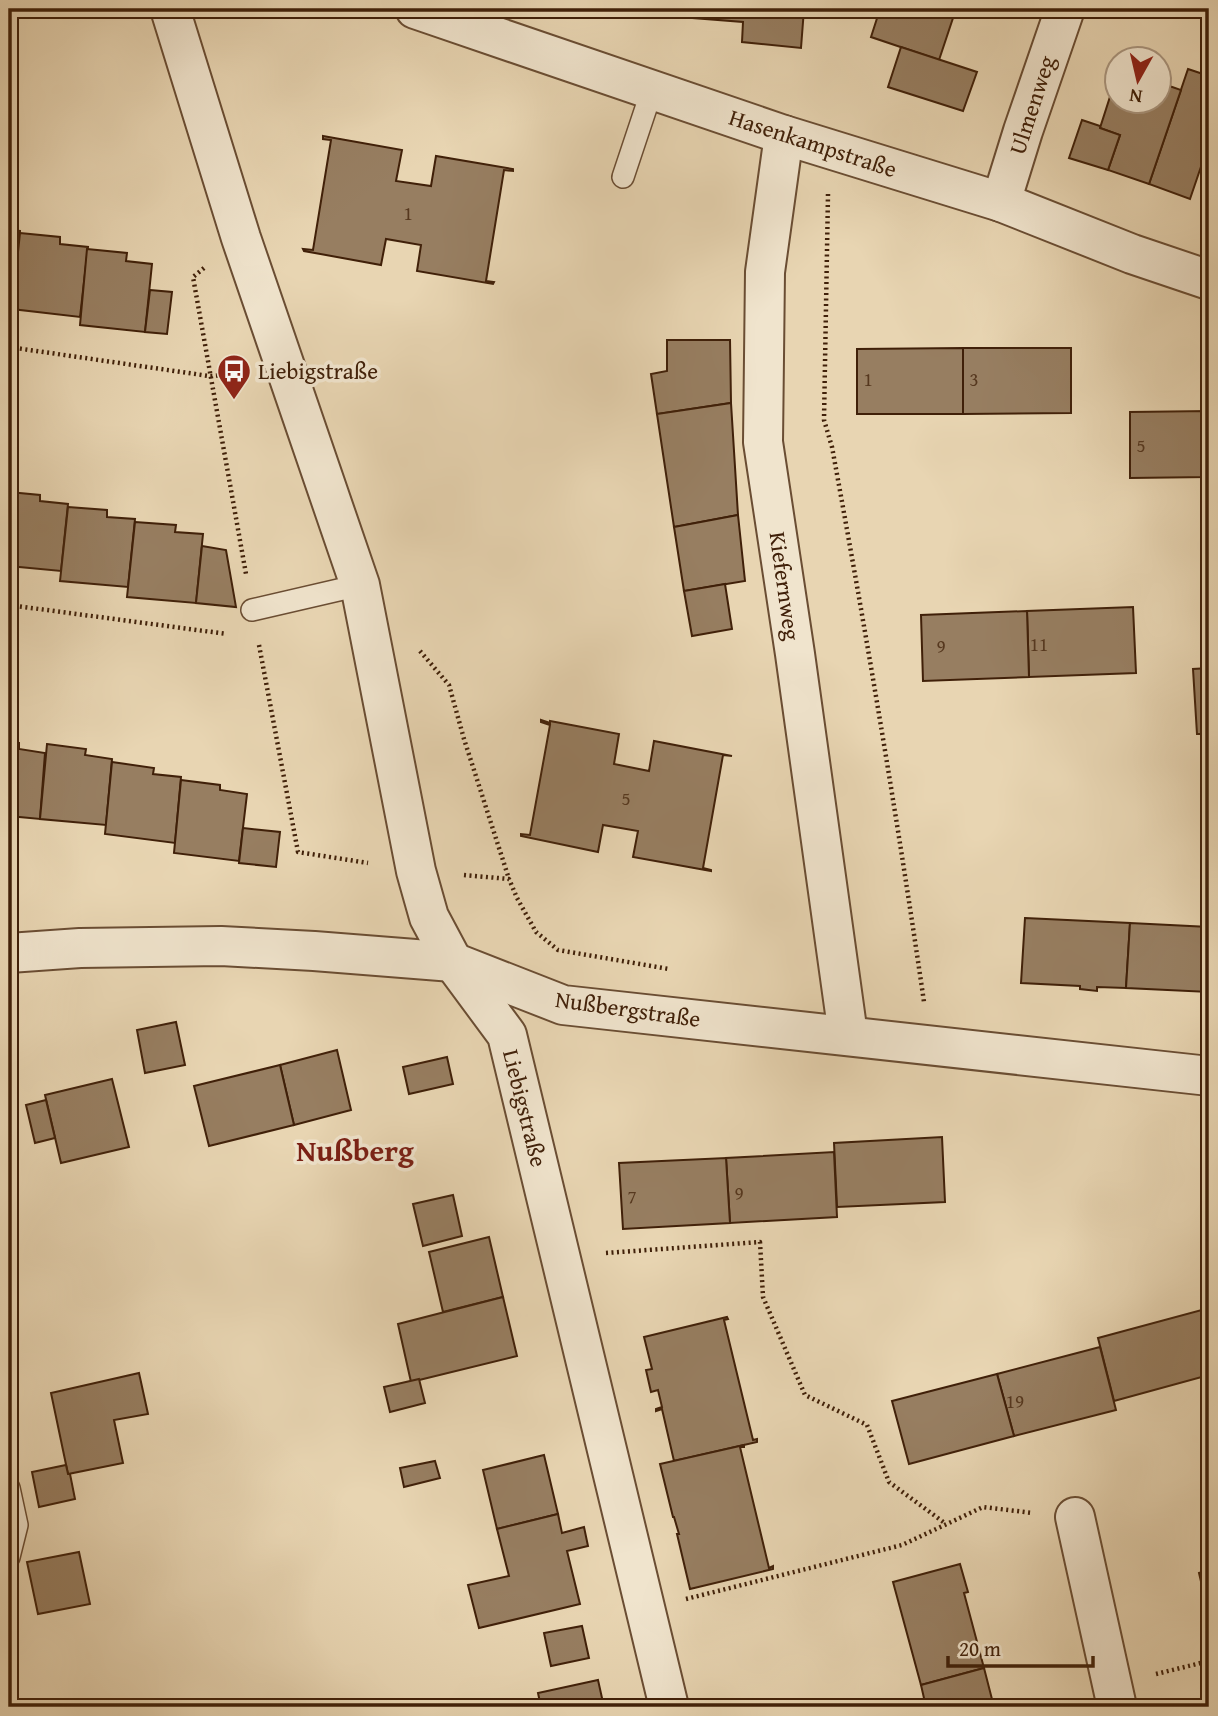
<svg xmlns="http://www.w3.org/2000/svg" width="1218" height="1716" viewBox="0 0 1218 1716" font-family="'Gentium Book Plus',serif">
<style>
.building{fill:#977e61;stroke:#402009;stroke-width:2}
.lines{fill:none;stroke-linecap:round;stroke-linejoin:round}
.service-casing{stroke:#6a4d33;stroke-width:24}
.minor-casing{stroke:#6a4d33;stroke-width:42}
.path{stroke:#402009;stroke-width:4.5;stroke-dasharray:2 3.5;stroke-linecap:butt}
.service{stroke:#f0e4cd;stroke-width:21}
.minor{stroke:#f0e4cd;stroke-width:38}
.labels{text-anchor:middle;stroke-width:7;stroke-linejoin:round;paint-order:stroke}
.number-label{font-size:19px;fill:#56381f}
.street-label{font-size:23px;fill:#402009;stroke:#f0e4cd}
.poi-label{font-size:23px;fill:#402009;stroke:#f0e4cd;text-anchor:start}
.district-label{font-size:30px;font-weight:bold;fill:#7a1f14;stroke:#f0e4cd}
</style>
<rect width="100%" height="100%" fill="#e8d5b2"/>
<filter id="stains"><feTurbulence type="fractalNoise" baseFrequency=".00286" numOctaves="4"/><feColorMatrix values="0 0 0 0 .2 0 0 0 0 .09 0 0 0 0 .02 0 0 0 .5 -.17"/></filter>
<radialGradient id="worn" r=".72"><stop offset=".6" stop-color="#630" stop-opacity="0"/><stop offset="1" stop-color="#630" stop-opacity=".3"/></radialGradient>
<g class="building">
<path d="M 656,9 L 804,9 L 801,48 L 742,42 L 743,22 L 655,15 Z"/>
<path d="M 880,9 L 956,9 L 939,60 L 871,37 Z"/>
<path d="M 901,47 L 977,72 L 963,111 L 888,87 Z"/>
<path d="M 1188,69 L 1209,76 L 1209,153 L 1206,152 L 1190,199 L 1149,184 Z"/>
<path d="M 1116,78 L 1116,102 L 1158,102 L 1158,82 L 1181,90 L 1149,184 L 1108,170 L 1120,135 L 1100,128 Z"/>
<path d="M 1082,120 L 1100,126 L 1100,128 L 1120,135 L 1108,170 L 1069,158 Z"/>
<path d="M 323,136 L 402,150 L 396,181 L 431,186 L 436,156 L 513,169 L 513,171 L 504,170 L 486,281 L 494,282 L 493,284 L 417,271 L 421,245 L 386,239 L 381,265 L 304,251 L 303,249 L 313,250 L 331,140 L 323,139 Z"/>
<path d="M 9,230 L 20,231 L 20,233 L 13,299 L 9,299 Z"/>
<path d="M 20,233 L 60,237 L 60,244 L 88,247 L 80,317 L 12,309 Z"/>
<path d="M 87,249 L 127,253 L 126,261 L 152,264 L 145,332 L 80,325 Z"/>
<path d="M 150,290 L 172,292 L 167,334 L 145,332 Z"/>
<path d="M 667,340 L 730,340 L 731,403 L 657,414 L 651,374 L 667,371 Z"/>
<path d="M 963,348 L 1071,348 L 1071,413 L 963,414 Z"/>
<path d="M 963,348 L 963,414 L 857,414 L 857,349 Z"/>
<path d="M 731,403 L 738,515 L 674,527 L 657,414 Z"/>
<path d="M 1209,411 L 1209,477 L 1130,478 L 1130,412 Z"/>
<path d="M 9,492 L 40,495 L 40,501 L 68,504 L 61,571 L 9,566 Z"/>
<path d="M 68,507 L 107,510 L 107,517 L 135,519 L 128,587 L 60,581 Z"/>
<path d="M 738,515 L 745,581 L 684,591 L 674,527 Z"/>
<path d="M 135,522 L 176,525 L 175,532 L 203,534 L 196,603 L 127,597 Z"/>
<path d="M 202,546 L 226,550 L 236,607 L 196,603 Z"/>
<path d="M 725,584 L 732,629 L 692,636 L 684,591 Z"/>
<path d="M 1133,607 L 1136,673 L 1029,677 L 1027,611 Z"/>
<path d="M 1027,611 L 1029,677 L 923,681 L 921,615 Z"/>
<path d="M 1209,668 L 1209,734 L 1197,734 L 1193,669 Z"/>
<path d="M 541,720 L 550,723 L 550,721 L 619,734 L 614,764 L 649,771 L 654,741 L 732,756 L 723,755 L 703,868 L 711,870 L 711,871 L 633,857 L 638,831 L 603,825 L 598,852 L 521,836 L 521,834 L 530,835 L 550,725 L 541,722 Z"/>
<path d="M 9,742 L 19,743 L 19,749 L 45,753 L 40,819 L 9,816 Z"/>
<path d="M 47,744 L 86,749 L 85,755 L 112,759 L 106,825 L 40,819 Z"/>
<path d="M 112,762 L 154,768 L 153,774 L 181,777 L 175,843 L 105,834 Z"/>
<path d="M 181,780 L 220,785 L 220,790 L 247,794 L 239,861 L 174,853 Z"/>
<path d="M 243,828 L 280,832 L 276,867 L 239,863 Z"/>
<path d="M 1025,918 L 1130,923 L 1126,988 L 1097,987 L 1097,991 L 1080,989 L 1080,986 L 1021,983 Z"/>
<path d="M 1130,923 L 1209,927 L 1209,992 L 1126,988 Z"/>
<path d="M 176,1022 L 185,1065 L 145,1073 L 137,1030 Z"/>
<path d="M 337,1050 L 351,1110 L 294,1125 L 280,1065 Z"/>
<path d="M 447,1057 L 453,1084 L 409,1094 L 403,1067 Z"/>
<path d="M 280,1065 L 294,1125 L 209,1146 L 194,1086 Z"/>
<path d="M 112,1079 L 129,1147 L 61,1163 L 45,1095 Z"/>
<path d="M 46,1100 L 55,1138 L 35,1143 L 26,1105 Z"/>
<path d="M 942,1137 L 945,1202 L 837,1207 L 834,1143 Z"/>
<path d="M 834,1152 L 837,1217 L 730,1223 L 726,1158 Z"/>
<path d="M 726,1158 L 730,1223 L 623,1229 L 619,1163 Z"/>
<path d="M 453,1195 L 462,1236 L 423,1246 L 413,1204 Z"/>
<path d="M 489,1237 L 503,1297 L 443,1312 L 429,1252 Z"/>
<path d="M 503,1297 L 517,1356 L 411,1382 L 398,1324 Z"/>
<path d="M 1209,1308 L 1209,1375 L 1114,1401 L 1098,1338 Z"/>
<path d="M 727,1317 L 728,1319 L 724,1320 L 753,1440 L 757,1439 L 757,1442 L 674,1461 L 662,1409 L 656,1411 L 656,1409 L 662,1407 L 658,1390 L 651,1392 L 646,1370 L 652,1369 L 644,1337 Z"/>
<path d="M 1100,1347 L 1116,1410 L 1014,1436 L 997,1374 Z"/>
<path d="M 139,1373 L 148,1414 L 114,1420 L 123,1463 L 68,1474 L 51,1393 Z"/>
<path d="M 997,1374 L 1014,1436 L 909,1464 L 892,1401 Z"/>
<path d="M 419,1379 L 425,1403 L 390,1412 L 384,1387 Z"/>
<path d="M 744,1445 L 744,1447 L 740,1447 L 769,1568 L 773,1566 L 773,1569 L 690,1589 L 677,1534 L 679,1534 L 674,1517 L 673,1517 L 660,1464 Z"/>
<path d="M 544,1455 L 558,1514 L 497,1529 L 483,1470 Z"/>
<path d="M 435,1461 L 440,1478 L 404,1487 L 400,1468 Z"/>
<path d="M 66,1465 L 68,1474 L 70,1474 L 75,1499 L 39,1507 L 32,1472 Z"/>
<path d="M 558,1514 L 562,1533 L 584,1527 L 588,1546 L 567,1551 L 580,1604 L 479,1628 L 468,1585 L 509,1576 L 497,1529 Z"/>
<path d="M 79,1552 L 90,1604 L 38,1614 L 27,1562 Z"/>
<path d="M 960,1564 L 968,1592 L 964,1593 L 984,1668 L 921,1685 L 893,1582 Z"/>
<path d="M 1209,1570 L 1209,1616 L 1199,1573 Z"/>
<path d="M 582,1626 L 589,1658 L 551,1666 L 544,1633 Z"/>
<path d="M 984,1668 L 994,1707 L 926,1707 L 921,1685 Z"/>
<path d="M 598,1680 L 604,1707 L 541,1707 L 538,1693 Z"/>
</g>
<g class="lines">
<g class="service-casing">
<g id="service">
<path d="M 623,177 L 652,90"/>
<path d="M 252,610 L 360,585"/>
<path d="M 9,1488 L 17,1525 L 9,1557"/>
</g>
</g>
<g class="minor-casing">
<g id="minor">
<path d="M 170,9 L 241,238 L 360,585 L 416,871 L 429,917 L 453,962 L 507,1035 L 669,1707"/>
<path d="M 415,9 L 784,135 L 1001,202 L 1132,254 L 1209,280"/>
<path d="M 784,135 L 765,272 L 763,442 L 795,654 L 848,1035"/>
<path d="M 1001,202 L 1023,131 L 1065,9"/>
<path d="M 9,953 L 80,948 L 221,946 L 314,951 L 453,962 L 563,1005 L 1209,1076"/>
<path d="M 1075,1517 L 1117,1707"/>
</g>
</g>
<g class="path">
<path d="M 828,194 L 824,420 L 832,447 C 866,632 897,816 924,1002"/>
<path d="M 204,268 L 193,277 L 246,574"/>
<path d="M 9,347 L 209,376 L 240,374"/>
<path d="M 9,605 L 227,634"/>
<path d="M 259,645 L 298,852 L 368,863"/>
<path d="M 420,651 L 449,685 L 464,739 L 509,879"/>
<path d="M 464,875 L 509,879 L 517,898 L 536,932 L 558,950 L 669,969"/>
<path d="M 606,1253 L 760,1242 L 763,1297 L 805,1395 L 867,1425 L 889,1482 L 946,1524"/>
<path d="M 686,1599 L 902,1545 L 983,1507 L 1033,1513"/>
<path d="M 1156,1674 L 1209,1661"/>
</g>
<use href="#service" class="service"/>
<use href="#minor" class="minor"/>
</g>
<defs>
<g id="bus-pin" transform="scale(1.75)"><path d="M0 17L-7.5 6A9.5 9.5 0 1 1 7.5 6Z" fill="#8f2418" stroke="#f0e4cd"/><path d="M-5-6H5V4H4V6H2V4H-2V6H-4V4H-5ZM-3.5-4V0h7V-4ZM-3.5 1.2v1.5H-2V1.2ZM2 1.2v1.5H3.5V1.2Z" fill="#fff"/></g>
</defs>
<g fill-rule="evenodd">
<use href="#bus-pin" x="234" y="371"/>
</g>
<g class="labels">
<g class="number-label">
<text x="408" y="220">1</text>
<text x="868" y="386">1</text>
<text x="974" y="386">3</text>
<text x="1141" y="452">5</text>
<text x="1039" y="651">11</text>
<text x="941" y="653">9</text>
<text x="626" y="805">5</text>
<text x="739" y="1200">9</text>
<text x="632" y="1203">7</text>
<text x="1015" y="1408">19</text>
</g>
<g class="street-label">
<text transform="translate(1032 105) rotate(-72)" y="8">Ulmenweg</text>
<text transform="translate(813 143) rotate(18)" y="8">Hasenkampstraße</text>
<text transform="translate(785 586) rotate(82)" y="8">Kiefernweg</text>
<text transform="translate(628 1009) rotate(8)" y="8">Nußbergstraße</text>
<text transform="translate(525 1108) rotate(76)" y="8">Liebigstraße</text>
</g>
<g class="poi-label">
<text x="258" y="379">Liebigstraße</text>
</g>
<g class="district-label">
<text x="355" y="1161">Nußberg</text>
</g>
</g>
<rect width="1218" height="1716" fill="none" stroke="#e8d5b2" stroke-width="35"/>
<rect x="10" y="10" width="1197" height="1695" fill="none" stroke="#402009" stroke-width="3.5"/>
<rect x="18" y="18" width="1183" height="1681" fill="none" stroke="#402009" stroke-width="2"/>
<g transform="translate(1138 80) rotate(188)"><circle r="33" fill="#f0e4cd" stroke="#aa967f" stroke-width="2"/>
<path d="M0-5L12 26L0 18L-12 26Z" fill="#8f2418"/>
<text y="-10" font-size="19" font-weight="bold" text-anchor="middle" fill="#402009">N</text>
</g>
<path d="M948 1656v10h145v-10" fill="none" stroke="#402009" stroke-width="3.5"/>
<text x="959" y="1656" font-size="21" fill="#402009" stroke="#f0e4cd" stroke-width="5" paint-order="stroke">20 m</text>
<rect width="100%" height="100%" filter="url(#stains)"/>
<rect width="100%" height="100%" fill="url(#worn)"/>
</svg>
